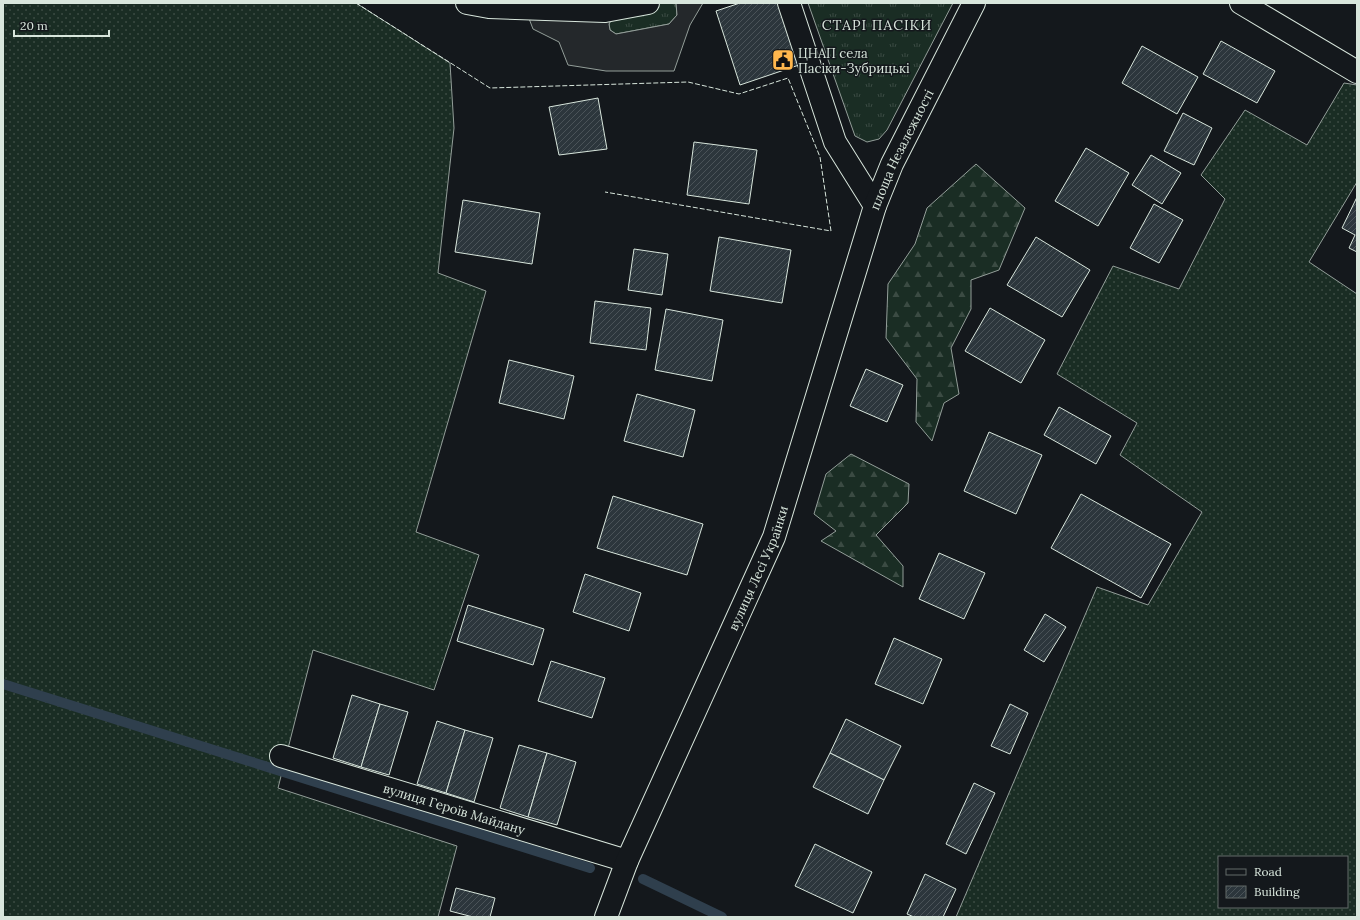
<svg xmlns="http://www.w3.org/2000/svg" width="1360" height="920" viewBox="0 0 1360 920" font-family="Lora,serif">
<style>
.grass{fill:url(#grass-tufts);stroke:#939e99}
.forest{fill:url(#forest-firs);stroke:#939e99}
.garden{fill:url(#garden-dots);stroke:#939e99;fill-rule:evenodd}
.parking{fill:#24282b;stroke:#939e99}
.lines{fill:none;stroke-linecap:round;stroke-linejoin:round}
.stream{stroke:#2f3f4d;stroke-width:10}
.building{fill:url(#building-hatch);stroke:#d8e6dc}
.minor-casing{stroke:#d8e6dc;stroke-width:24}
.major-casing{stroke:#d8e6dc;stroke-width:24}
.minor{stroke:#14181c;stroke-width:22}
.major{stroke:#14181c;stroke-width:22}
.fence{stroke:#d8e6dc;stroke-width:1;stroke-dasharray:5 2;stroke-linecap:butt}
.labels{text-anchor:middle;stroke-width:3;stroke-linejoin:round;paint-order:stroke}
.poi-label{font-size:13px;fill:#d8e6dc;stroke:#14181c;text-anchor:start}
.street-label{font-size:13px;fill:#d8e6dc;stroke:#14181c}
.neighbourhood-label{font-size:14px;letter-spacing:1px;fill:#d8e6dc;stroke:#14181c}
</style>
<defs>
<pattern id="grass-tufts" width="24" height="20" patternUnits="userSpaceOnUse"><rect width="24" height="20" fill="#1a2d24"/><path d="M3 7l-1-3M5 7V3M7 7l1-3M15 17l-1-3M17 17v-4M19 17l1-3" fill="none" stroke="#3b4b43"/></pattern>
<pattern id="forest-firs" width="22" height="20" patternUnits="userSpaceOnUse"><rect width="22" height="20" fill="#1a2d24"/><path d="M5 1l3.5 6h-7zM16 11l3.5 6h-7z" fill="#3b4b43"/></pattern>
<pattern id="garden-dots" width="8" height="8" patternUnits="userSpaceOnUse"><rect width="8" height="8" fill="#1a2d24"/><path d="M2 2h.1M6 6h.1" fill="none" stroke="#3b4b43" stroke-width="1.8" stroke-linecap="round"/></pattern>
<pattern id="building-hatch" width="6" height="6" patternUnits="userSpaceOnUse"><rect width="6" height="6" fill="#2c363c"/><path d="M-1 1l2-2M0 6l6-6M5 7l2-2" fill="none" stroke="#4a5358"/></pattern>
</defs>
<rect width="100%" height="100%" fill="#14181c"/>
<g class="grass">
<path d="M 648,3 L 676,3 L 677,15 L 669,24 L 616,34 L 610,30 L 609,24 L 617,9 Z"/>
<path d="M 808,3 L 953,3 L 887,130 L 879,139 L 867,142 L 855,136 Z"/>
</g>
<g class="forest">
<path d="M 976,164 L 1025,208 L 999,270 L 971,280 L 971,309 L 951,348 L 959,394 L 944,403 L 932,441 L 916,422 L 917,379 L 886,338 L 888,284 L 915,244 L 927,208 Z"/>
<path d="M 851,454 L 909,484 L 908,503 L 876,535 L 903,566 L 903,587 L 821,541 L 836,531 L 814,514 L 826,474 Z"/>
</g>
<g class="garden">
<path d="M 3,3 L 356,3 L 450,63 L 454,128 L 438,273 L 486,291 L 416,532 L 479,555 L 434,690 L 313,650 L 278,788 L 457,846 L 438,917 L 3,917 Z"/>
<path d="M 1344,83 L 1357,85 L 1357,182 L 1309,262 L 1357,294 L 1357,917 L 956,917 L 1097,587 L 1148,605 L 1202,512 L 1120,455 L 1137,423 L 1057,374 L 1113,266 L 1179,289 L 1225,199 L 1201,175 L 1245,110 L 1307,145 ZM 1219,857 L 1347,857 L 1347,907 L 1219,907 Z"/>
</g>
<path class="parking" d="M 676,3 L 703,3 L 690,25 L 674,71 L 606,71 L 568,65 L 559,42 L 533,29 L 525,8 L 617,9 L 609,24 L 610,30 L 616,34 L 669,24 L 677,15 Z"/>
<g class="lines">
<g class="stream">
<path d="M 3,684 L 590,868"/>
<path d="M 643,879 L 722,917"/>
</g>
</g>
<g class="building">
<path d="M 740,3 L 778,3 L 799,65 L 740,85 L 716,11 Z"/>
<path d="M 1221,41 L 1275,71 L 1257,103 L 1203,74 Z"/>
<path d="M 1142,46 L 1198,77 L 1177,114 L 1122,83 Z"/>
<path d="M 598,98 L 607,149 L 559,155 L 549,107 Z"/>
<path d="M 1183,113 L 1212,128 L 1194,165 L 1164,151 Z"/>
<path d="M 694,142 L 757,150 L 749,204 L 687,195 Z"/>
<path d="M 1086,148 L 1129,173 L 1098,226 L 1055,201 Z"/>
<path d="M 1151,155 L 1181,173 L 1162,204 L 1132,185 Z"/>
<path d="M 1357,197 L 1357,252 L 1349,248 L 1355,235 L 1342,228 Z"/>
<path d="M 463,200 L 540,213 L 532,264 L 455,252 Z"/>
<path d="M 1154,204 L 1183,220 L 1159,263 L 1130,248 Z"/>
<path d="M 719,237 L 791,250 L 782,303 L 710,291 Z"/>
<path d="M 1036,237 L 1090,270 L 1062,317 L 1007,285 Z"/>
<path d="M 634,249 L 668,254 L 662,295 L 628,290 Z"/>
<path d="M 595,301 L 651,308 L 646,350 L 590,343 Z"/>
<path d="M 990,308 L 1045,340 L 1021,383 L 965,351 Z"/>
<path d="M 666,309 L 723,320 L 712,381 L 655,370 Z"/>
<path d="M 509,360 L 574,376 L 564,419 L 499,403 Z"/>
<path d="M 866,369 L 903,385 L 887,422 L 850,406 Z"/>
<path d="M 637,394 L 695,410 L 683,457 L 624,441 Z"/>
<path d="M 1059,407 L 1111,436 L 1096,464 L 1044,435 Z"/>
<path d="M 989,432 L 1042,455 L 1016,514 L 964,491 Z"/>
<path d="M 1081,494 L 1171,544 L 1141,598 L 1051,548 Z"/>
<path d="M 613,496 L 703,524 L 687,575 L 597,548 Z"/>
<path d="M 939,553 L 985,573 L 964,619 L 919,599 Z"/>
<path d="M 585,574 L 641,593 L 629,631 L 573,612 Z"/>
<path d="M 468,605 L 544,629 L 533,665 L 457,641 Z"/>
<path d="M 1045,614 L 1066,627 L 1044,662 L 1024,650 Z"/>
<path d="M 894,638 L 942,659 L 923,704 L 875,684 Z"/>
<path d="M 551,661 L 605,678 L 592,718 L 538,701 Z"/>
<path d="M 352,695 L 380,704 L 361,767 L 333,758 Z"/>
<path d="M 380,704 L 408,712 L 389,775 L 361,767 Z"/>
<path d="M 1010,704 L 1028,713 L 1010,754 L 991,746 Z"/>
<path d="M 846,719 L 901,746 L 884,780 L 830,753 Z"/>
<path d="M 437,721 L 465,730 L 446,793 L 417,784 Z"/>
<path d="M 465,730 L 493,738 L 474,802 L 446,793 Z"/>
<path d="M 519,745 L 547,753 L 528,817 L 500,808 Z"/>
<path d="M 547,753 L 576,762 L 557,825 L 528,817 Z"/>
<path d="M 830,753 L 884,780 L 868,814 L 813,787 Z"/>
<path d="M 974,783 L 995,793 L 966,854 L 946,844 Z"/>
<path d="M 815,844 L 872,872 L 853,913 L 795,886 Z"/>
<path d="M 925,874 L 956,889 L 943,917 L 914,917 L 907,914 Z"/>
<path d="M 456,888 L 495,898 L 490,917 L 473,917 L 450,911 Z"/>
</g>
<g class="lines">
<g class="minor-casing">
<g id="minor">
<path d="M 467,3 L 489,7 L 605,11 L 648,3"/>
<path d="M 789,3 L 835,142 L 875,206"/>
<path d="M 1241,3 L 1357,72"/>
<path id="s1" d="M 281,756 L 627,861"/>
</g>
</g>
<g class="major-casing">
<g id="major">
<path id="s2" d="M 606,917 L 627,861 L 774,537 L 875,206 L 892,164 L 974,3"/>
</g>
</g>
<use href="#minor" class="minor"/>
<use href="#major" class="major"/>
<path class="fence" d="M 356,3 L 490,88 L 688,82 L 739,94 L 788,78 L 820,157 L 831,231 L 605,192"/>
</g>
<defs>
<g id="civic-square" transform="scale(1.15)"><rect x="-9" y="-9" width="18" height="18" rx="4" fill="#ffb74d" stroke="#14181c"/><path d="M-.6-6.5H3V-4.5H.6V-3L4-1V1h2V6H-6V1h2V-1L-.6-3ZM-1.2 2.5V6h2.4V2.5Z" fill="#111"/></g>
</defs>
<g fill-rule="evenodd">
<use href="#civic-square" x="783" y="60"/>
</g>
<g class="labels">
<g class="poi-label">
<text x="798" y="58">ЦНАП села<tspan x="798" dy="15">Пасіки-Зубрицькі</tspan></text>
</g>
<g class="street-label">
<text dy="5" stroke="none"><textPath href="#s2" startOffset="824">площа Незалежності</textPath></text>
<text dy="5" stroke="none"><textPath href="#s2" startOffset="381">вулиця Лесі Українки</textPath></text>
<text dy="5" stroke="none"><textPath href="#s1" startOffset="181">вулиця Героїв Майдану</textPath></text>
</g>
<g class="neighbourhood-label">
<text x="877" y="30">СТАРІ ПАСІКИ</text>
</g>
</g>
<rect width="1360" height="920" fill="none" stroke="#d8e6dc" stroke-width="8"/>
<rect x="1218" y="856" width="130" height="52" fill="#14181c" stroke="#626a69"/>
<rect x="1226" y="869" width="20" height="6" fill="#14181c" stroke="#626a69"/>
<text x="1254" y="876" font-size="12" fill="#d8e6dc">Road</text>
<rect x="1226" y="886" width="20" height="12" fill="url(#building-hatch)" stroke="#626a69"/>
<text x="1254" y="896" font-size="12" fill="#d8e6dc">Building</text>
<path d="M14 30v6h95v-6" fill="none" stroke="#d8e6dc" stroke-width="2"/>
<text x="20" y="30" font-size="12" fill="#d8e6dc" stroke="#14181c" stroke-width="3" paint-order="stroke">20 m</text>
</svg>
